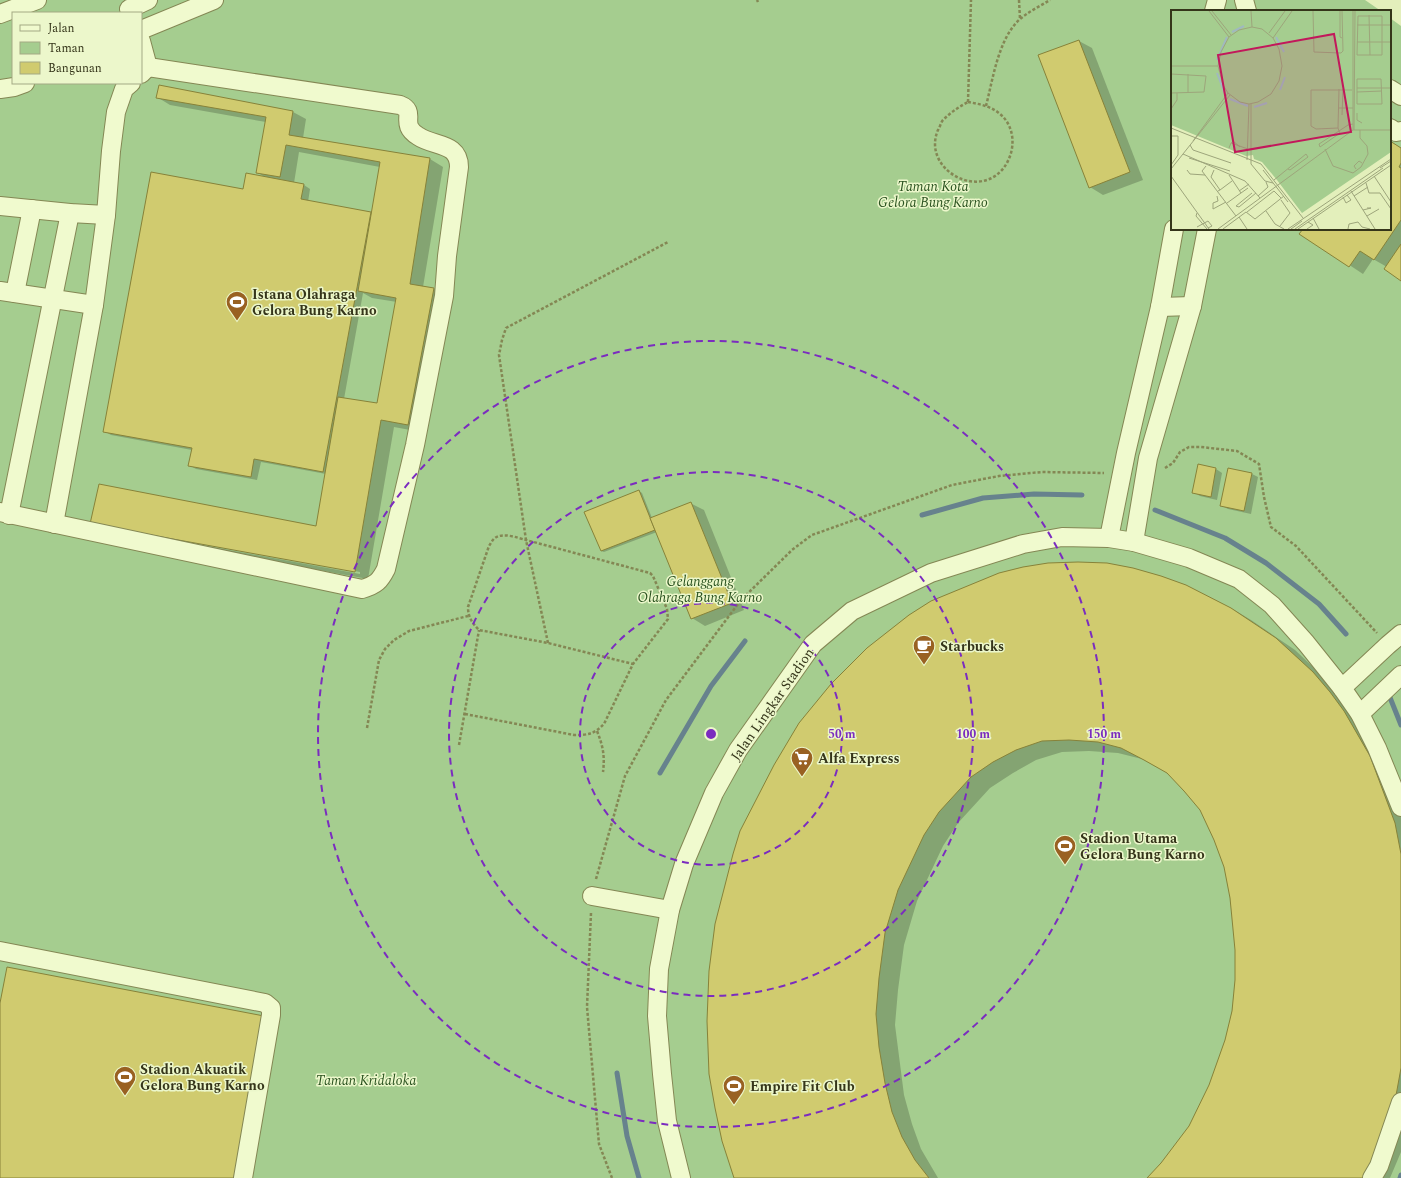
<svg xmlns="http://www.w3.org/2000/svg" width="1401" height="1178" viewBox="0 0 1401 1178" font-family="Spectral,serif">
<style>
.green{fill:#a5cd8f;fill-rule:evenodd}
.shadow{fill:#0003;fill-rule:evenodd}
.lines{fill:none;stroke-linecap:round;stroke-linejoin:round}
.stream{stroke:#67828d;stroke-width:5}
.building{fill:#d0cb6f;stroke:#878239}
.minor-casing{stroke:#848754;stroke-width:20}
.path{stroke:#848754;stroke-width:2.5;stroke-dasharray:3 2;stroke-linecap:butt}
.minor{stroke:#f0face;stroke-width:18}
.ring{fill:none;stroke:#7b2cbf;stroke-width:2;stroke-dasharray:7 5}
.labels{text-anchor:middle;stroke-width:3;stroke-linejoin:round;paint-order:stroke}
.park-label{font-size:14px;font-style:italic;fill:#2b5320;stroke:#ecf7cb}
.poi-label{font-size:14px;font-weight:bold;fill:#35351a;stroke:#ecf7cb;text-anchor:start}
.street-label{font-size:14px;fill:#35351a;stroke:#ecf7cb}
.inset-river{fill:none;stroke:#a0b8c0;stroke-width:2}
.inset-road{fill:none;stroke:#9da57b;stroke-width:1}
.view{fill:#c2185b;fill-opacity:0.15;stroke:#c2185b;stroke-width:2}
.inset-edge{fill:none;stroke:#35351a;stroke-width:2}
.centre{fill:#7b2cbf;stroke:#ecf7cb;stroke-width:2}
.ring-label{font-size:12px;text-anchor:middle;font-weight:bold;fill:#7b2cbf;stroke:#ecf7cb;stroke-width:3;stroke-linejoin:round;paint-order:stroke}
</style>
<rect width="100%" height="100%" fill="#e3efbb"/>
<path class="green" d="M 0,0 L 1365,0 L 1381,11 L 1172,11 L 1172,229 L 1390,229 L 1390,18 L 1401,26 L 1401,1178 L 0,1178 ZM 13,13 L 141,13 L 141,83 L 13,83 Z"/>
<g class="shadow">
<path d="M 1079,41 L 1092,48 L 1143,180 L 1103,195 L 1090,187 L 1039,56 Z"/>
<path d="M 159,86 L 293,112 L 306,119 L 303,138 L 430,159 L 443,167 L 423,287 L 434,289 L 447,297 L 421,432 L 394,427 L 368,579 L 104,531 L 91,523 L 100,486 L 317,527 L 326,474 L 261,462 L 257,480 L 196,469 L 189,465 L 192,450 L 111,435 L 104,431 L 151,173 L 244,190 L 247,175 L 266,178 L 257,172 L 266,122 L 170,105 L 157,97 ZM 299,152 L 380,167 L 372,214 L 308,202 L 310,189 L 304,185 L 294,183 ZM 363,293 L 372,298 L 397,302 L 378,404 L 344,399 ZM 104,525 L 360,572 L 360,574 L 104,527 Z"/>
<path d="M 1390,141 L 1401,148 L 1401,280 L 1387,267 L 1373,259 L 1363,274 L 1301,233 L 1304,229 L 1390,229 Z"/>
<path d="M 1199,466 L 1216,469 L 1222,473 L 1217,500 L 1200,496 L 1193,492 Z"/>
<path d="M 1252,474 L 1258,477 L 1251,514 L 1228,509 L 1222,506 Z"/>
<path d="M 639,491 L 642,493 L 652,518 L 690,503 L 704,510 L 744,610 L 705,626 L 692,618 L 657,532 L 604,552 L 601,551 Z"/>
<path d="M 1231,608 L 1251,620 L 1295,650 L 1332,685 L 1401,798 L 1401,1152 L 1390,1178 L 1148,1178 L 1162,1164 L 1190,1126 L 1210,1085 L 1226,1040 L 1232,1011 L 1236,980 L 1236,950 L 1231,897 L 1225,866 L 1215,839 L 1201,810 L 1168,773 L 1142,759 L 1118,753 L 1089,751 L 1062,752 L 1036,760 L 1013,773 L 990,788 L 958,823 L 943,846 L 917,901 L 904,945 L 898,990 L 895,1025 L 904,1095 L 912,1124 L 921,1149 L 938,1178 L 736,1178 L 716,924 Z"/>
</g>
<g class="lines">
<g class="stream">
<path d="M 1155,510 L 1225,538 L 1266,563 L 1319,604 L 1346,634"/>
<path d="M 922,515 L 983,498 L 1034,494 L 1082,495"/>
<path d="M 1389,695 L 1401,725"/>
<path d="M 660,773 L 711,686 L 745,641"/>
<path d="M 617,1073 L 627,1136 L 639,1178"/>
<path d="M 1400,1178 L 1401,1175"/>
</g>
</g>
<g class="building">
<path d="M 1079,40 L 1130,172 L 1089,188 L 1038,55 Z"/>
<path d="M 159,85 L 293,111 L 289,135 L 430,158 L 410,284 L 434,288 L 408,425 L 381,420 L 355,572 L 90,524 L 99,484 L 316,526 L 338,397 L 377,403 L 396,298 L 358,291 L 380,162 L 286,145 L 280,177 L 256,173 L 266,117 L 156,98 Z"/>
<path d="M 1390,141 L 1401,148 L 1401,163 L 1399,167 L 1401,168 L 1401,220 L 1374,260 L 1360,251 L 1349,267 L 1299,234 L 1303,229 L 1390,229 Z"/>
<path d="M 151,172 L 243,189 L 246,173 L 304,184 L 301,199 L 371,212 L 323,472 L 254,459 L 251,477 L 188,466 L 192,448 L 103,432 Z"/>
<path d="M 1401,244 L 1401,281 L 1384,269 Z"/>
<path d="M 1198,464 L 1216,468 L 1211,497 L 1192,493 Z"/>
<path d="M 1228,468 L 1252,473 L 1244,511 L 1220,506 Z"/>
<path d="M 639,490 L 655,530 L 601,551 L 584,512 Z"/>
<path d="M 691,502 L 732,603 L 691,619 L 650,518 Z"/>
<path d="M 1078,562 L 1107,563 L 1133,568 L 1161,576 L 1186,585 L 1231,608 L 1276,638 L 1313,672 L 1330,692 L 1344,711 L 1370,756 L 1395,823 L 1401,854 L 1401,1068 L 1395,1101 L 1366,1178 L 1147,1178 L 1161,1163 L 1189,1126 L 1209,1085 L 1225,1040 L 1232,1011 L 1235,980 L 1235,950 L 1230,898 L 1224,867 L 1214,840 L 1200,810 L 1184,791 L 1167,773 L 1144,760 L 1121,748 L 1098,742 L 1069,740 L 1042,741 L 1016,750 L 993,762 L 971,777 L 939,812 L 924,835 L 898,890 L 885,933 L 879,978 L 876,1014 L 879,1047 L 885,1083 L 892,1112 L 902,1137 L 915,1160 L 929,1178 L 734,1178 L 722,1141 L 715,1108 L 709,1074 L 707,1021 L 709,971 L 715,924 L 733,854 L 740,831 L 774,765 L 799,723 L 831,684 L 867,648 L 909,615 L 931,601 L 999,573 L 1023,567 L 1048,563 Z"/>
<path d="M 7,967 L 264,1016 L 237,1178 L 0,1178 L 0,1003 Z"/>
</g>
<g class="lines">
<g class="minor-casing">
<g id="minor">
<path d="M 1244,0 L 1247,11"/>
<path d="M 1214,11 L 1217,0"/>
<path d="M 131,13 L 129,9 L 148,0"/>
<path d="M 0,14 L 37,0"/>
<path d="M 141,30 L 214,0"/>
<path d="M 141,41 L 148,67 L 141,74"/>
<path d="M 0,89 L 14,87 L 25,83"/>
<path d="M 1390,89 L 1401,96"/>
<path d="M 1390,128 L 1396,132 L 1401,131"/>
<path d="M 0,206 L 70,213 L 106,215"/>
<path d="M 0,291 L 94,305"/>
<path d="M 15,293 L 32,209"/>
<path d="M 1160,307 L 1192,306"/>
<path d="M 0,512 L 362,589 C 376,585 380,581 386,569 L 415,445 L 444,296 L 447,256 L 459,167 C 459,142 434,147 418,136 C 398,124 418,112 400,105 L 148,67"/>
<path d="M 9,515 L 70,213"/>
<path d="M 54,524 L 94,305 L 106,215 L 111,151 L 116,112 L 124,89 L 131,83"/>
<path d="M 1109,538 L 1126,453 L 1160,307 L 1174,229"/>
<path d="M 1134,542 L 1148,458 L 1192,306 L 1207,229"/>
<path d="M 1342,688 L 1388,645 L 1401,634"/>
<path d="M 1360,714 L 1401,675"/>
<path d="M 592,896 L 670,910"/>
<path d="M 0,951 L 265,1003 L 271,1008 L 271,1015 L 243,1178"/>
<path d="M 681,1178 L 667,1121 L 662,1074 L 657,1016 L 659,969 L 670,910 L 684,864 L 714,793 L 738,750 L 813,644 L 852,611 L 931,573 L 1023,544 L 1062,537 L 1109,538 L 1134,542 L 1189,558 L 1239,579 L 1272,605 L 1306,643 L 1342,688 L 1360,714 L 1377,748 L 1401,807"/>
<path d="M 1372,1178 L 1379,1166 L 1401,1102"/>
</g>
</g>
<g class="path">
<path d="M 757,0 L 758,2"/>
<path d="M 1019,0 L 1020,19"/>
<path d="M 968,102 C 979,104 991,106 1000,114 C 1017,128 1016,155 1001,171 C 974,199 922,167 938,130 C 940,127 941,122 943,120 C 951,112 959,107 968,102 Z"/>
<path d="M 968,102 L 971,0"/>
<path d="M 986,106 C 993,79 998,40 1019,20 C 1028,12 1040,6 1050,0"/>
<path d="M 1165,468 L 1173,463 L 1180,452 L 1189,447 L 1201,447 L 1237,451 L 1259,464 L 1264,497 L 1271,527 L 1296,546 L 1377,633"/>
<path d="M 548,643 L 526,540 L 499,355 L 502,340 L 506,328 L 668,242"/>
<path d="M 465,714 L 574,735 C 589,735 594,734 604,724 L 633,664 L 668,619 L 667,609 L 653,576 L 650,573 L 526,540 C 518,538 503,532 495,538 C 493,539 491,543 489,546 L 468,607 C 468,617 472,623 479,630 L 548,643 L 633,664"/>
<path d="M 367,728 L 379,660 L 385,649 L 394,640 L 409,631 L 468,616"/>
<path d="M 597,731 C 603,746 605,756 603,772"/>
<path d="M 459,745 L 479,630"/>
<path d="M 596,879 L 625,776 L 666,700 L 741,600 L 792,550 L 812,535 L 952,485 L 999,476 L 1042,472 L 1104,473"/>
<path d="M 591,913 L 587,1007 L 599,1144 L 612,1178"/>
</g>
<use href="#minor" class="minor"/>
</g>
<g class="ring">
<circle cx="711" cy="734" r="131"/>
<circle cx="711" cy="734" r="262"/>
<circle cx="711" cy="734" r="393"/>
</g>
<defs>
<g id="stadium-pin" transform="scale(1.15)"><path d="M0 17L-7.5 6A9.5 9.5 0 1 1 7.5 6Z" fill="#996122" stroke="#ecf7cb"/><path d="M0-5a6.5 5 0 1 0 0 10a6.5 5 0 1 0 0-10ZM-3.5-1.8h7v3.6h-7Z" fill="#fff"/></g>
<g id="cafe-pin" transform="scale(1.15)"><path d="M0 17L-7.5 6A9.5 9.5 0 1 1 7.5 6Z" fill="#996122" stroke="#ecf7cb"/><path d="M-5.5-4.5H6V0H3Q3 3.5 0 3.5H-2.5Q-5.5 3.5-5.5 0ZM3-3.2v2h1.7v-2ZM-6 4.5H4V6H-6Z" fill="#fff"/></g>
<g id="supermarket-pin" transform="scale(1.15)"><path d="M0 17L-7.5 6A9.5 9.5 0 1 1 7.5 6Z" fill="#996122" stroke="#ecf7cb"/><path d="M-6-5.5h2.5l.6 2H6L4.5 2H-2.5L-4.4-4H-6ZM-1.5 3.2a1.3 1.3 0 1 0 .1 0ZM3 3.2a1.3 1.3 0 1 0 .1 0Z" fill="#fff"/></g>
</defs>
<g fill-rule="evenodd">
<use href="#stadium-pin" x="237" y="302"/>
<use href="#cafe-pin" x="924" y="646"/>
<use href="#supermarket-pin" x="802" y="758"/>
<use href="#stadium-pin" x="1065" y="846"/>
<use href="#stadium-pin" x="125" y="1077"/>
<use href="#stadium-pin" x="734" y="1086"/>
</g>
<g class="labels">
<g class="park-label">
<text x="933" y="191">Taman Kota<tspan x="933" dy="16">Gelora Bung Karno</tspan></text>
<text x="700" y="586">Gelanggang<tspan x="700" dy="16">Olahraga Bung Karno</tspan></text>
<text x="366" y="1085">Taman Kridaloka</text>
</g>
<g class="poi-label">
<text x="252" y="299">Istana Olahraga<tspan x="252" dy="16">Gelora Bung Karno</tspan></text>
<text x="940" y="651">Starbucks</text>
<text x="818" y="763">Alfa Express</text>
<text x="1080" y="843">Stadion Utama<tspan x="1080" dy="16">Gelora Bung Karno</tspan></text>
<text x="140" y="1074">Stadion Akuatik<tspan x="140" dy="16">Gelora Bung Karno</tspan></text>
<text x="750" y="1091">Empire Fit Club</text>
</g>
<g class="street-label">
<text transform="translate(772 704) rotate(-55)" y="5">Jalan Lingkar Stadion</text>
</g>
</g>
<g transform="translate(1171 10)">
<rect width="220" height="220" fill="#e3efbb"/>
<path d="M 0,1 L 220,1 L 220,142 L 131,203 L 106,170 L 91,152 L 83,149 L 82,145 L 75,146 L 0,115 Z" fill="#a5cd8f"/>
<path class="inset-river" d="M 61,22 L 73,16M 105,27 L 113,42M 46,50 L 56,27M 46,63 L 54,84M 109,80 L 114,67M 59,89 L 77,96M 83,97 L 96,93"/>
<path class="inset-road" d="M 38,1 L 58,27M 41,1 L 60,25M 80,1 L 81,17M 142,1 L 143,42 L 170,43 L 172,41 L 171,1M 169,1 L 169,27 L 171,28M 198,5 L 199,45M 187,6 L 211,6 L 211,45 L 186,45 ZM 186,15 L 220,15M 81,17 L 91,19 L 102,28 L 108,39 L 111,56 L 108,71 L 100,84 L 87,92 L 78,94 L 69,92 L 57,83 L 52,75 L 47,56 L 50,42 L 58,27 L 68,20 ZM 98,23 L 114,1M 102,28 L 121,1M 186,32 L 220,32M 220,40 L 220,123M 0,56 L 47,56M 0,64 L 35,66 L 33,82 L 0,83M 186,69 L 210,69 L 211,94 L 186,94 ZM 186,78 L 220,78M 168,79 L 167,118 L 168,121 L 169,123 L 149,137 L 148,134 L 168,121 L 177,115 L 182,114M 186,82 L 211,81M 17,83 L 17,64M 80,94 L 80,154 L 94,171 L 102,173M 168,98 L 182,98M 0,99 L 6,90 L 6,83M 186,103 L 186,110 L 191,113M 171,105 L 172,79M 0,118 L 90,154 L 132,208M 167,118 L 145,119 L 140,116 L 140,80 L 181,80M 182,120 L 182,1M 183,120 L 184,1M 0,126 L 7,126 L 7,145 L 0,155M 22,131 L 57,83M 60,133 L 62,131 L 69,137M 19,135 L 22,140 L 60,153M 58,138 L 60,133 L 77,139M 154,139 L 162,156 L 182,163 L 190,157 L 197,144 L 196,136 L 189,128 L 189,120M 12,144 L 74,171 L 89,188M 18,148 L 59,161M 76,150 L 78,94M 35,156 L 31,161 L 65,206M 209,158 L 220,151M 0,159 L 59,85M 117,159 L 119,160 L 137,147 L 135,144M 185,159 L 183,156 L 188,151 L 191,153M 16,160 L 19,164 L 34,165M 43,160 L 40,167 L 49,180 L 47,181M 92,160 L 117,192M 58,165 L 70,183M 0,166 L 38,219M 203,166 L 220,192M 103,170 L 135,144M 195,173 L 198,183 L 209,183 L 220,199M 49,180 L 61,171M 68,181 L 78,174M 180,181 L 204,219M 81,183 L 65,196 L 68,197 L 85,183M 46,186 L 47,191 L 42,193 L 42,199 L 55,192M 87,186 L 97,177 L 95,172M 183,186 L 197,177M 172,187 L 175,193 L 180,190 L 176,185M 56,193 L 77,178M 192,200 L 200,198 L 196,198M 95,201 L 104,214 L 113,219M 76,202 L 103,181 L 110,188M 26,203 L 25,206 L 36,219M 196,206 L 208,199M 68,207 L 76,219M 142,208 L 148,219M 109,216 L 119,203 L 110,190M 26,217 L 37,211 L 41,216 L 37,218M 47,219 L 182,120 L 220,120M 52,219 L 75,202 L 84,209 L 113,186M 117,219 L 220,149M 120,219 L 131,211M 124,219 L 212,158M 127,219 L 220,155M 136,219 L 142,215 L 137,212M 177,219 L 178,214 L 187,212 L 191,217 L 199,219"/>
<path class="view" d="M 163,24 L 180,122 L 64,142 L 47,45 Z"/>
<rect width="220" height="220" class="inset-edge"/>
</g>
<circle cx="711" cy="734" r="6" class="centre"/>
<g class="ring-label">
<text x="842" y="738">50 m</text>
<text x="973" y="738">100 m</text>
<text x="1104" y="738">150 m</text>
</g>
<rect x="12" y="12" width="130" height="72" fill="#ecf7cb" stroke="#a3a984"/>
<rect x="20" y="25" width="20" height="6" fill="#f0face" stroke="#a3a984"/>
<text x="48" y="32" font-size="12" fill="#35351a">Jalan</text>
<rect x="20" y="42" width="20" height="12" fill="#a5cd8f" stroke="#a3a984"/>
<text x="48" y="52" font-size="12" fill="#35351a">Taman</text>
<rect x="20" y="62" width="20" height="12" fill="#d0cb6f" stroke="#a3a984"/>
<text x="48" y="72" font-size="12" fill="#35351a">Bangunan</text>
</svg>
